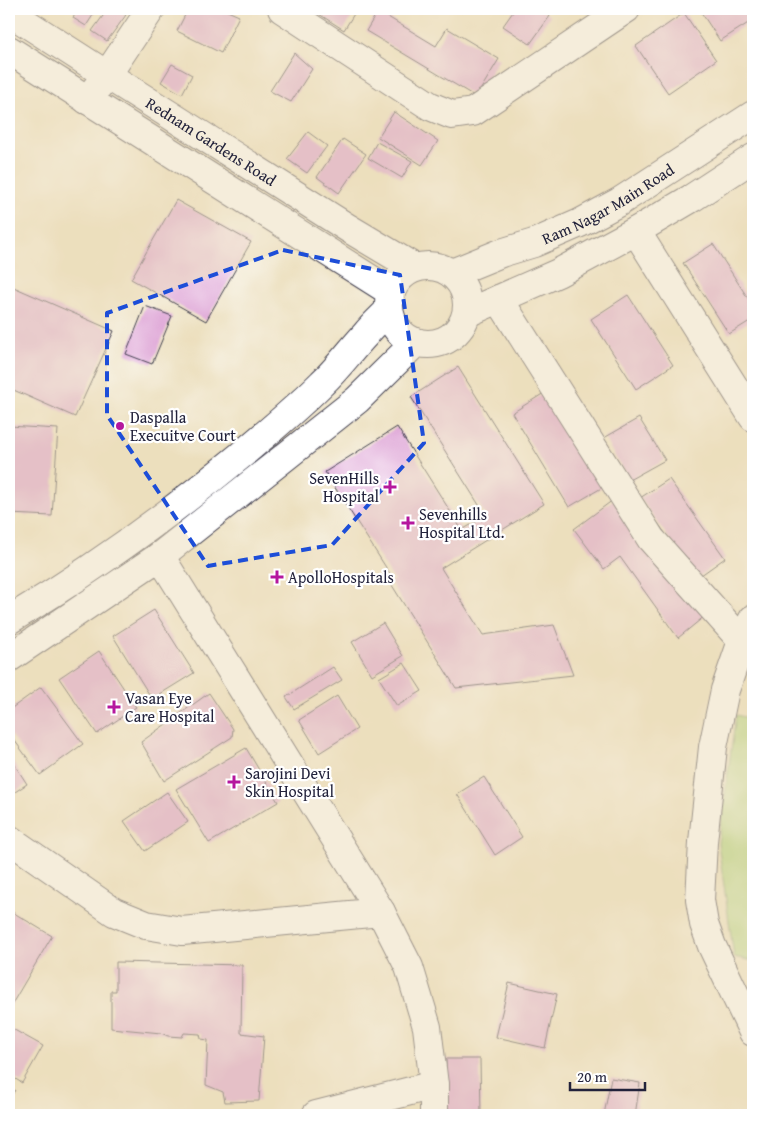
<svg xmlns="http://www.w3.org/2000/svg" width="762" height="1124" viewBox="0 0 762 1124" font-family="'Gentium Book Plus',serif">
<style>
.green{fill:#aed37c;stroke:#687a5c}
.building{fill:#db9cd2}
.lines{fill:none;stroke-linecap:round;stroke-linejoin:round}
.minor-casing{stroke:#403e4e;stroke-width:30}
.major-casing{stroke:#403e4e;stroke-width:30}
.minor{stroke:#fff;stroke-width:28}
.major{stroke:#fff;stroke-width:28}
.marked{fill:none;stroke:#1d4ed8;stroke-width:4;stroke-dasharray:10 6;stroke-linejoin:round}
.poi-dot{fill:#b5179e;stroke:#fff;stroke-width:2}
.labels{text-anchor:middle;stroke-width:4.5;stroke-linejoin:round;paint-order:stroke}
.street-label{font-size:16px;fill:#22223b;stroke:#fff}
.poi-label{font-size:16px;fill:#22223b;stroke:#fff;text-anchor:start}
</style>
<rect width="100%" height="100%" fill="#fff"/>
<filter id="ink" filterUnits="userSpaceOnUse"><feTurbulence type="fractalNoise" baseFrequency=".02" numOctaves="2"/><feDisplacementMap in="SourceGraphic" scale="10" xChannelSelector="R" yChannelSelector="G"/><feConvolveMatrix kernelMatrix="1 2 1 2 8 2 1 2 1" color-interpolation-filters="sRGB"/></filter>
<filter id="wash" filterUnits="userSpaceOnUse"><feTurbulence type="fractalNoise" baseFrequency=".0096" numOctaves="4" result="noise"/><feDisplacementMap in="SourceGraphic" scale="20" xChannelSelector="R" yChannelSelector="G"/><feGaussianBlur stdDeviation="1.12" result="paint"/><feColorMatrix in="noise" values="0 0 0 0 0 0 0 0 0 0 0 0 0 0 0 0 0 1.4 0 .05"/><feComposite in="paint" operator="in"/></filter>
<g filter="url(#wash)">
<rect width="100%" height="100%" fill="#ecdfbd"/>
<path class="green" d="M 736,715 L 753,719 L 753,961 L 734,957 L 718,843 Z"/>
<g id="blocks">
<g class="building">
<path d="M 78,9 L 97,9 L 86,26 L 73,18 Z"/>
<path d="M 108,9 L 117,9 L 126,15 L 107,41 L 92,31 Z"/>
<path d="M 188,9 L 223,9 L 239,16 L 221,53 L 177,31 Z"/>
<path d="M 311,9 L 357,9 L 344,30 Z"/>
<path d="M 515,9 L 540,9 L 550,16 L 530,44 L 503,26 Z"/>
<path d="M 699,9 L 751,9 L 753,12 L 753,20 L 720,41 Z"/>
<path d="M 378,11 L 436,46 L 447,28 L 499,59 L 476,97 L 366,31 Z"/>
<path d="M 684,13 L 716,60 L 668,93 L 636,46 Z"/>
<path d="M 294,53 L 312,69 L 291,102 L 270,91 Z"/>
<path d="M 172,64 L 192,75 L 182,94 L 161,82 Z"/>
<path d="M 394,112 L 438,141 L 422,165 L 378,137 Z"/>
<path d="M 308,132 L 327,146 L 307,173 L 287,159 Z"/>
<path d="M 343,139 L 366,154 L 339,193 L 317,177 Z"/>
<path d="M 377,142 L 412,161 L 402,178 L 368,158 Z"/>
<path d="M 176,200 L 251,242 L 206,321 L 131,279 Z"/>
<path d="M 713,244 L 753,306 L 753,319 L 729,334 L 683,263 Z"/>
<path d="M 9,285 L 114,331 L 75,417 L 9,388 Z"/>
<path d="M 628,295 L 673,365 L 636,389 L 591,319 Z"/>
<path d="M 145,306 L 172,316 L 152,364 L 126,354 Z"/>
<path d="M 458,367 L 544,504 L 441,568 L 483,635 L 554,625 L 573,675 L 456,688 L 390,582 L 394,580 L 325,472 L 397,427 L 462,530 L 486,516 L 411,397 Z"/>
<path d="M 552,388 L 610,483 L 569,507 L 512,413 Z"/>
<path d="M 639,418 L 665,460 L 629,480 L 604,438 Z"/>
<path d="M 9,426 L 58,429 L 52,516 L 9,514 Z"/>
<path d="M 669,479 L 725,558 L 697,578 L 640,498 Z"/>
<path d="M 617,497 L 706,615 L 678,638 L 620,557 L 604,569 L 574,529 Z"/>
<path d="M 154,610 L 194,673 L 152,699 L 113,636 Z"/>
<path d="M 383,623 L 403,656 L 372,675 L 352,642 Z"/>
<path d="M 99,651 L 136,707 L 97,734 L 59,678 Z"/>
<path d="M 404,663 L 422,691 L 397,706 L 379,678 Z"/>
<path d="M 333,667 L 342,680 L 294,709 L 286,697 Z"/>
<path d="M 41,687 L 83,744 L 40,775 L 9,733 L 9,710 Z"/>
<path d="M 209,693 L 233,729 L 232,737 L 164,781 L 141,742 Z"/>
<path d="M 337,696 L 357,729 L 319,753 L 299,720 Z"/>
<path d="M 246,748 L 278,802 L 209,843 L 176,789 Z"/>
<path d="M 9,756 L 27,784 L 9,796 Z"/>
<path d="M 484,777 L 522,837 L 495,855 L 457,794 Z"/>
<path d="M 167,792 L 188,822 L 145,851 L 124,821 Z"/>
<path d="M 9,910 L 52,936 L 9,1009 Z"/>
<path d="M 116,962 L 242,965 L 241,1033 L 264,1036 L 259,1101 L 225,1102 L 223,1092 L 206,1085 L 208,1040 L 201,1039 L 200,1034 L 184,1033 L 182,1037 L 168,1036 L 161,1033 L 111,1028 L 111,991 L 116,991 Z"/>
<path d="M 509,983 L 557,994 L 545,1048 L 496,1037 Z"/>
<path d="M 9,1027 L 43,1046 L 22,1083 L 9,1075 Z"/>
<path d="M 446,1059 L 480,1059 L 481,1115 L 447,1115 Z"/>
<path d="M 611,1078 L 640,1083 L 635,1115 L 604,1115 Z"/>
<path d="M 9,1086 L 15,1090 L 9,1100 Z"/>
</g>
</g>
</g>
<g filter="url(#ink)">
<use href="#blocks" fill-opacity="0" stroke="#403e4e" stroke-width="1"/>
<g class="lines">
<g class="minor-casing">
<g id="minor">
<path d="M 282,9 L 430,106 L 452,115 L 473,112 L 626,9"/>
<path d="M 87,100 L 107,75 L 151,9"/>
<path d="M 636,231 L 753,417"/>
<path d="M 499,299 L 651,539 L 742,641"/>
<path d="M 160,556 L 381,912 L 409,967 L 427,1027 L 434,1085 L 434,1115"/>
<path d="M 753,619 L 742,641 L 725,690 L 713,747 L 703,842 L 700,900 L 704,924 L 712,946 L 753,1032"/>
<path d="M 9,839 L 114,912 L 146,925 L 182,931 L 381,912"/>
<path d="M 316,1115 L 434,1085"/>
</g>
</g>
<g class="major-casing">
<g id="major">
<path id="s1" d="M 9,12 L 107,75 L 348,228 L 415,268"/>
<path d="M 9,50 L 391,292"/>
<circle cx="428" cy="305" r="39"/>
<path id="s2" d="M 452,273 L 501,253 L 534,243 L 580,223 L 619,202 L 753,115"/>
<path d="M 467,313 L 558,273 L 636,231 L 692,198 L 753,158"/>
<path d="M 9,620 C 90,572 167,516 240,456 C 268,432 296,409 322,383 C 338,368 350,351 365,335 C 372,326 381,318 389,310"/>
<path d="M 9,658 L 160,556 L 357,400 L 416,342"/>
</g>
</g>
<use href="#minor" class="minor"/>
<use href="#major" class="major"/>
</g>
</g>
<path d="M0 0H762V1124H0ZM 283,250 L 400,275 L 424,443 L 332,545 L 208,566 L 107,415 L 107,313 Z" fill="#ecdfbd" fill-opacity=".55" fill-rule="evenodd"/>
<path class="marked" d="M 283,250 L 400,275 L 424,443 L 332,545 L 208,566 L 107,415 L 107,313 Z"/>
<g class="poi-dot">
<circle cx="120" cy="426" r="5"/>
<path d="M387.5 479.5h5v5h5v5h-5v5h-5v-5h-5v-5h5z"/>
<path d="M405.5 515.5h5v5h5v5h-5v5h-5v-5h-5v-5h5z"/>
<path d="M274.5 569.5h5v5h5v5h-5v5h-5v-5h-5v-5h5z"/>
<path d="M111.5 699.5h5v5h5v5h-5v5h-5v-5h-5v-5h5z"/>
<path d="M231.5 774.5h5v5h5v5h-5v5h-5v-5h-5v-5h5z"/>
</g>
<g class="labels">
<g class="street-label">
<text dy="6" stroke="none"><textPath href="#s1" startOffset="240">Rednam Gardens Road</textPath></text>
<text dy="6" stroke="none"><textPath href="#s2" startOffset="171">Ram Nagar Main Road</textPath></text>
</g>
<g class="poi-label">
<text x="130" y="423">Daspalla<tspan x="130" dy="18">Execuitve Court</tspan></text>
<text x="379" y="484" text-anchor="end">SevenHills<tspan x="379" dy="18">Hospital</tspan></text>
<text x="419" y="520">Sevenhills<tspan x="419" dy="18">Hospital Ltd.</tspan></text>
<text x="288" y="583">ApolloHospitals</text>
<text x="125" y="704">Vasan Eye<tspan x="125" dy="18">Care Hospital</tspan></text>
<text x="245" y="779">Sarojini Devi<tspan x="245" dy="18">Skin Hospital</tspan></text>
</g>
</g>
<rect width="762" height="1124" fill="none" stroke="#fff" stroke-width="30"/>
<path d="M570 1082v8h75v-8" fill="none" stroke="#22223b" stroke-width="2.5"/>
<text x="577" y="1082" font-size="15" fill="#22223b" stroke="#ffffff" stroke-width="4" paint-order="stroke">20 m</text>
</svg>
